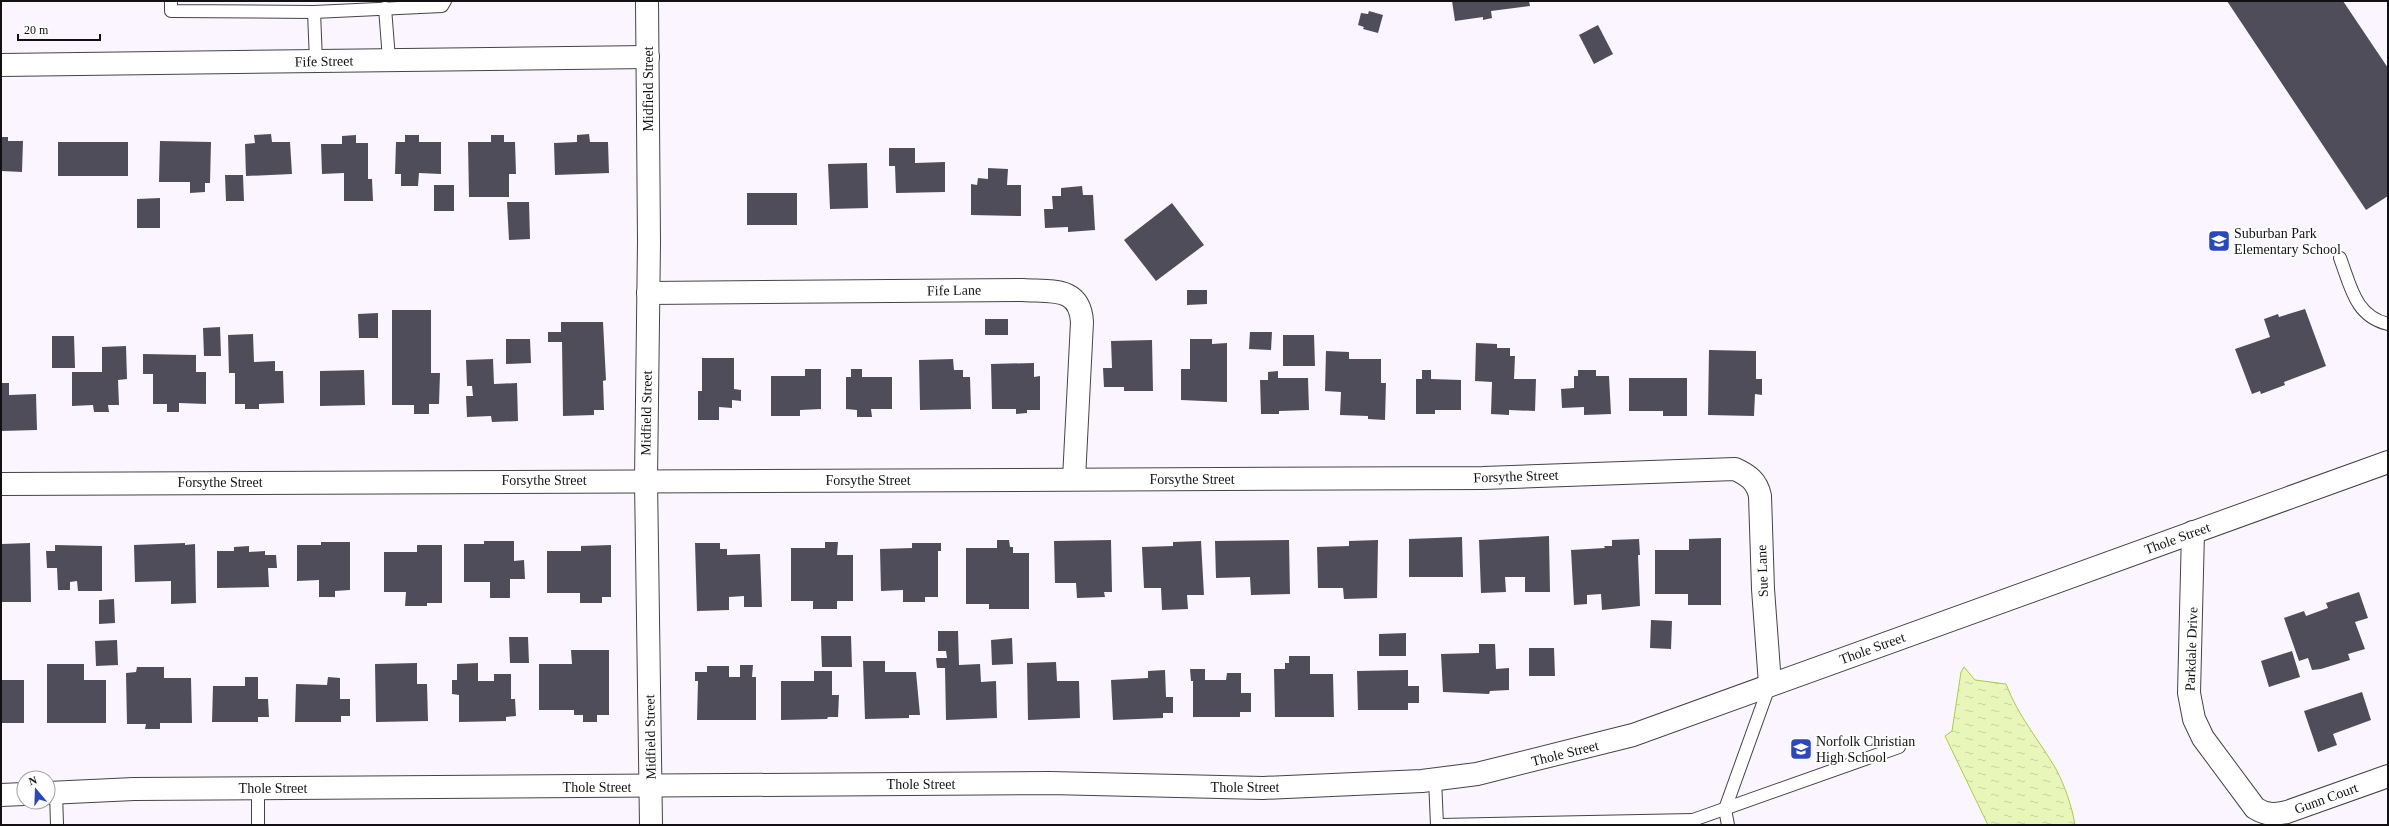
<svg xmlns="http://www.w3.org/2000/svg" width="2389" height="826" viewBox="0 0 2389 826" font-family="'Times New Roman',serif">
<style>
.water{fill:url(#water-ripples);stroke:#abcd40}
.building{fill:#504d5a}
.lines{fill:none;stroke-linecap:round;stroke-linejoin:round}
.service-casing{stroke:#444;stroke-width:14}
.minor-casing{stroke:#444;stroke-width:24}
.tertiary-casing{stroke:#444;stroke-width:24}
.service{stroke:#fff;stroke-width:12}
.minor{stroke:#fff;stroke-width:22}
.tertiary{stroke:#fff;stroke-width:22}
.labels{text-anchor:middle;stroke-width:4;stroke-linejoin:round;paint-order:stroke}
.street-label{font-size:14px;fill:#111;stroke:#fff}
.poi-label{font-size:14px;fill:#111;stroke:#fff;text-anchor:start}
</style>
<defs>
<pattern id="water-ripples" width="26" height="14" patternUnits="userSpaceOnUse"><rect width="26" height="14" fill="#e9f6ba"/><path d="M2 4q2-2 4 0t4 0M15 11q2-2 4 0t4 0" fill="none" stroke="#c7d29f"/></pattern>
</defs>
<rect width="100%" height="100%" fill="#fbf5ff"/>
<path class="water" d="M 1964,667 L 1975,680 L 2006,684 C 2018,716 2039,740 2056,769 C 2065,786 2072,807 2075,825 L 1988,825 L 1945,736 L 1952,731 L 1961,672 Z"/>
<g class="building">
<path d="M 1452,1 L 1529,1 L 1530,6 L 1491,11 L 1492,18 L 1483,20 L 1483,17 L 1455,21 Z"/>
<path d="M 2227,1 L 2343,1 L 2388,68 L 2388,196 L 2366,210 Z"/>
<path d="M 1369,11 L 1383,15 L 1378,33 L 1363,29 L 1364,27 L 1358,25 L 1361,13 L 1368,14 Z"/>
<path d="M 1598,25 L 1613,54 L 1594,64 L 1579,35 Z"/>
<path d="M 271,134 L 272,142 L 290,142 L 292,174 L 246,176 L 245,144 L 255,143 L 254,135 Z"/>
<path d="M 589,134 L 590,142 L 608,142 L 609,173 L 555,175 L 554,143 L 577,142 L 577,135 Z"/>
<path d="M 356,135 L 356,143 L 368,143 L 368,179 L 372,179 L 373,201 L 344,201 L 344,173 L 322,174 L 321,144 L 342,144 L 342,136 Z"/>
<path d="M 405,135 L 419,135 L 419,142 L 441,142 L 441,174 L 419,173 L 418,186 L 401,186 L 401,174 L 395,174 L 396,142 L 405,142 Z"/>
<path d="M 491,135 L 504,135 L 504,142 L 515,142 L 516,174 L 509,174 L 509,197 L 469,197 L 468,142 L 491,142 Z"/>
<path d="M 1,137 L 8,137 L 8,141 L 23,141 L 22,172 L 1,171 Z"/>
<path d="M 160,141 L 211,142 L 210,183 L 205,183 L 205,192 L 190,193 L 190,182 L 159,182 Z"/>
<rect x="58" y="142" width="70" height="34"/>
<path d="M 889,148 L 915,148 L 915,163 L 945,162 L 945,192 L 896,193 L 895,166 L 889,166 Z"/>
<path d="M 867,163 L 868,208 L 830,209 L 828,164 Z"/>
<path d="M 988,168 L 1008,169 L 1007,185 L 1021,185 L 1021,216 L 971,215 L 971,184 L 977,185 L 978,178 L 988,179 Z"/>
<path d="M 225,175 L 243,175 L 244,201 L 226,201 Z"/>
<rect x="434" y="185" width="20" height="26"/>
<path d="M 1082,186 L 1083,195 L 1093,195 L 1095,230 L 1068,232 L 1068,227 L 1045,228 L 1044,209 L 1053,209 L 1052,196 L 1061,196 L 1061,188 Z"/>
<rect x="747" y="193" width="50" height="32"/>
<path d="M 160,198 L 160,228 L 137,228 L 137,199 Z"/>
<path d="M 507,202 L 529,202 L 530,239 L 509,240 Z"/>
<path d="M 1172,203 L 1204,245 L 1156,281 L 1124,240 Z"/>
<path d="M 1187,290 L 1207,290 L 1207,304 L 1187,305 Z"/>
<path d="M 2305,309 L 2326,366 L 2284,382 L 2285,385 L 2261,394 L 2260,391 L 2252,394 L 2235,349 L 2270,337 L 2264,319 L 2278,314 L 2279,317 Z"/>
<path d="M 392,310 L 431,310 L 431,373 L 440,373 L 439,404 L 429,404 L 429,414 L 414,414 L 414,405 L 392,405 Z"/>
<path d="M 378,313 L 378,338 L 359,338 L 358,314 Z"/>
<rect x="985" y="319" width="23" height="16"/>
<path d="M 561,322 L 603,322 L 606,380 L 603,381 L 604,410 L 594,410 L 594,415 L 563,416 L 562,342 L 548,342 L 548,332 L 561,332 Z"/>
<path d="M 220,327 L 221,356 L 204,356 L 203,328 Z"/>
<path d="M 1250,332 L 1272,332 L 1271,350 L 1249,349 Z"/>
<path d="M 253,334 L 254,362 L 275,361 L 275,371 L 283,371 L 284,403 L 259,404 L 259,409 L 245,409 L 245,404 L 235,404 L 235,373 L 229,373 L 228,335 Z"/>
<path d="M 1283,335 L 1314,335 L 1315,366 L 1283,366 Z"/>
<path d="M 52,336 L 74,336 L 75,368 L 52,368 Z"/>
<path d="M 506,339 L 530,339 L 531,363 L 506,364 Z"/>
<path d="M 1190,339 L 1212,339 L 1212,344 L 1227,343 L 1227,402 L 1181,400 L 1181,369 L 1190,369 Z"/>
<path d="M 1152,340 L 1153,391 L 1124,391 L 1124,387 L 1104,387 L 1103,368 L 1112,368 L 1111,341 Z"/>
<path d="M 1476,343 L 1497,344 L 1497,348 L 1510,348 L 1510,356 L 1515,356 L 1514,379 L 1536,379 L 1535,411 L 1509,410 L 1509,415 L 1491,414 L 1492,382 L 1475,381 Z"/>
<path d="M 126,346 L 127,379 L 118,380 L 119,405 L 108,405 L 109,412 L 94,412 L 93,405 L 72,406 L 72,372 L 102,372 L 102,347 Z"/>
<path d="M 1709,350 L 1756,351 L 1756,379 L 1762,379 L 1762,395 L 1755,394 L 1754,416 L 1708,415 Z"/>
<path d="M 1326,351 L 1349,352 L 1349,359 L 1381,359 L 1381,383 L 1386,383 L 1385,420 L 1368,419 L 1368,416 L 1340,415 L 1341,392 L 1325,391 Z"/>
<path d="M 143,354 L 196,355 L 196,372 L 206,372 L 206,404 L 179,403 L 179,412 L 167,412 L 167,404 L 153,404 L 153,374 L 143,374 Z"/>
<path d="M 702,358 L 734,358 L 734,389 L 741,390 L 741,401 L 732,400 L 732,408 L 719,407 L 719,420 L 698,420 L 698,391 L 702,391 Z"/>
<path d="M 493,359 L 494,384 L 517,383 L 518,421 L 492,422 L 491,416 L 467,417 L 466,396 L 473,396 L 472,386 L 467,386 L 466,360 Z"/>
<path d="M 953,359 L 954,370 L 963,370 L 963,377 L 970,377 L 971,409 L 920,410 L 919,360 Z"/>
<path d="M 1034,363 L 1034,377 L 1040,376 L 1040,410 L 1027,410 L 1027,413 L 1016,414 L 1016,409 L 992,409 L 991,364 Z"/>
<path d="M 805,369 L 821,369 L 821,409 L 800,410 L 800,416 L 771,416 L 771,376 L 805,376 Z"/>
<path d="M 851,369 L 862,369 L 862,377 L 892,377 L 892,409 L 871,409 L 872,417 L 857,417 L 857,410 L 846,409 L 846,377 L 851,377 Z"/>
<path d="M 364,370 L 365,405 L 320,406 L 320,371 Z"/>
<path d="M 1422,370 L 1431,370 L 1431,379 L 1461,380 L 1461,410 L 1435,410 L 1435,414 L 1416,414 L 1416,379 L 1422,379 Z"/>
<path d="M 1578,370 L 1596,370 L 1596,376 L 1609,376 L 1611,414 L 1584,415 L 1584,407 L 1562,408 L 1561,389 L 1574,388 L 1574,376 L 1578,376 Z"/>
<path d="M 1278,371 L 1278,378 L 1308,378 L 1309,410 L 1279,411 L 1279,414 L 1261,414 L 1260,380 L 1268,380 L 1268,372 Z"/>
<path d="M 1629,378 L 1687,378 L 1687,416 L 1663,416 L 1663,411 L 1629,411 Z"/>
<path d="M 1,383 L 9,383 L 9,395 L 36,394 L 37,430 L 1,431 Z"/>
<path d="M 1549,536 L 1550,592 L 1525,592 L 1525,577 L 1505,577 L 1506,592 L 1481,593 L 1479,540 Z"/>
<path d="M 1462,537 L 1463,577 L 1409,577 L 1409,539 Z"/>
<path d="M 1721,538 L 1721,605 L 1688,605 L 1688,594 L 1655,594 L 1655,550 L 1689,550 L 1689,539 Z"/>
<path d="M 1639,539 L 1640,555 L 1638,555 L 1640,606 L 1602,610 L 1601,594 L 1587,595 L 1587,604 L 1574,605 L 1571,550 L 1605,548 L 1604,546 L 1612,546 L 1612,540 Z"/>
<path d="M 997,540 L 1009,540 L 1010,547 L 1013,547 L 1013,553 L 1029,553 L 1029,609 L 989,609 L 989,604 L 966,604 L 966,548 L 997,548 Z"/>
<path d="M 1111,540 L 1112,592 L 1104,592 L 1105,597 L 1077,598 L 1076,583 L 1055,583 L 1054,541 Z"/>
<path d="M 1289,540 L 1290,594 L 1251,595 L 1250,577 L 1216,578 L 1215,541 Z"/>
<path d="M 1378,540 L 1377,598 L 1344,599 L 1343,588 L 1318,588 L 1317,547 L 1349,546 L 1349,541 Z"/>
<path d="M 484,541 L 514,541 L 514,561 L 524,560 L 525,579 L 510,579 L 510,598 L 490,598 L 490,582 L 464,582 L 464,544 L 484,544 Z"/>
<path d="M 1201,541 L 1204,595 L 1187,595 L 1188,609 L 1162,610 L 1161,588 L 1144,588 L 1142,547 L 1173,546 L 1173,542 Z"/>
<path d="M 321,542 L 350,542 L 350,590 L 335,591 L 335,597 L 319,597 L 319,580 L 297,581 L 297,545 L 321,545 Z"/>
<path d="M 825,542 L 838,542 L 837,555 L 853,555 L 853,601 L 837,601 L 837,609 L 813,609 L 813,601 L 791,601 L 791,548 L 825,548 Z"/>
<path d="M 30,543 L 31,602 L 1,602 L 2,544 Z"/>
<path d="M 185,543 L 185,545 L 195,544 L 196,603 L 171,604 L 171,581 L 135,582 L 134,545 Z"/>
<path d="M 695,543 L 720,543 L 720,549 L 727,549 L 727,555 L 760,554 L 762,607 L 744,607 L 744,596 L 729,597 L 729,610 L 697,611 Z"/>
<path d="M 912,543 L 941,543 L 941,551 L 938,551 L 938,597 L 925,597 L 925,602 L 903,602 L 903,590 L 881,591 L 880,549 L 912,548 Z"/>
<path d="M 55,545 L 102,546 L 102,591 L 78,591 L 77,581 L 70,582 L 70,590 L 58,590 L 57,568 L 47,568 L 46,551 L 55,551 Z"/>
<path d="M 417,545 L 442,545 L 442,603 L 427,603 L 427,606 L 405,606 L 406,592 L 384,592 L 384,552 L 417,552 Z"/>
<path d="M 611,545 L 611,597 L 602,597 L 602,603 L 580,603 L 580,593 L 547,593 L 547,551 L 581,551 L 581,546 Z"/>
<path d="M 249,546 L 249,552 L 265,551 L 265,555 L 276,555 L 277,568 L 268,568 L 269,587 L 217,588 L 217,551 L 234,551 L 234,547 Z"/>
<path d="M 2359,592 L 2368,618 L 2355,622 L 2365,649 L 2348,654 L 2350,660 L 2321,669 L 2312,670 L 2308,658 L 2299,661 L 2284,618 L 2304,611 L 2306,616 L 2328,608 L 2326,603 Z"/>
<path d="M 114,599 L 115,623 L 99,624 L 99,600 Z"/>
<path d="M 1651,620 L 1672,621 L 1671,649 L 1650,648 Z"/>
<path d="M 938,631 L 958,631 L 959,665 L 980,664 L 981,682 L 996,681 L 997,718 L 946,720 L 945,668 L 937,668 L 936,658 L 947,658 L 946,651 L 938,651 Z"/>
<path d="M 1406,633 L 1406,656 L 1379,656 L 1379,634 Z"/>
<path d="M 821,636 L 851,636 L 852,667 L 822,667 Z"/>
<path d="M 509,637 L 528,637 L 529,663 L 510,663 Z"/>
<path d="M 1012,638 L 1013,664 L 992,665 L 991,640 Z"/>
<path d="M 117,640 L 118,665 L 96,666 L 95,641 Z"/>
<path d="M 1479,644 L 1495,644 L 1496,669 L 1509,668 L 1509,690 L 1490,691 L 1489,694 L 1443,692 L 1441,654 L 1479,653 Z"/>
<path d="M 1529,648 L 1554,648 L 1555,676 L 1529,676 Z"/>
<path d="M 571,650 L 609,650 L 609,715 L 597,715 L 597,722 L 583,722 L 583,715 L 574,715 L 574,710 L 539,710 L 539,664 L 572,664 Z"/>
<path d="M 2292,651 L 2300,677 L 2269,687 L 2261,661 Z"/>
<path d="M 1289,656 L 1310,656 L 1310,674 L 1333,674 L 1334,717 L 1275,717 L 1274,669 L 1285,669 L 1285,663 L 1289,663 Z"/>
<path d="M 863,661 L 885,661 L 885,672 L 916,672 L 920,715 L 909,715 L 909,718 L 865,719 Z"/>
<path d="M 1056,662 L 1057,681 L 1079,681 L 1080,718 L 1028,720 L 1027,663 Z"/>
<path d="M 417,663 L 417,684 L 427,684 L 428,721 L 376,722 L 375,664 Z"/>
<path d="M 478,663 L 478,681 L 494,681 L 494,674 L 511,674 L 511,699 L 515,699 L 516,716 L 506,717 L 506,721 L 459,722 L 459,695 L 452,694 L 452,680 L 457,680 L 457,664 Z"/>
<path d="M 47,664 L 84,664 L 84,680 L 106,680 L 106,723 L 47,723 Z"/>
<path d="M 740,665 L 753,665 L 752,677 L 756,677 L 756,720 L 697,720 L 698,681 L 695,681 L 695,672 L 707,672 L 707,666 L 729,666 L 729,677 L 740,677 Z"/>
<path d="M 137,667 L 164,667 L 164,678 L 191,678 L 192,723 L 160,723 L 160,729 L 145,729 L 146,724 L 127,724 L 126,673 L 136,672 Z"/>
<path d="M 1190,669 L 1205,669 L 1205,680 L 1226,680 L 1227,673 L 1241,673 L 1241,693 L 1251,693 L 1251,712 L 1240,712 L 1240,717 L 1193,717 L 1193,681 L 1191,681 Z"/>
<path d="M 1165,670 L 1166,697 L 1173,697 L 1173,713 L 1163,713 L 1163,718 L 1113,720 L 1111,680 L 1148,678 L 1148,671 Z"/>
<path d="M 1408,670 L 1408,686 L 1419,686 L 1419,703 L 1408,703 L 1408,710 L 1358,710 L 1357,671 Z"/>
<path d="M 814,671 L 832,671 L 832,695 L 839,695 L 838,717 L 828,717 L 827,719 L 781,720 L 781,681 L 814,681 Z"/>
<path d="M 245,677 L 258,677 L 258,699 L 268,699 L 269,717 L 258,717 L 258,722 L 212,722 L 213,686 L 245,686 Z"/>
<path d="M 328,677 L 340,678 L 340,699 L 350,699 L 350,716 L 341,716 L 341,722 L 295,722 L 296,684 L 327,685 Z"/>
<rect x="1" y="680" width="23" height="43"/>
<path d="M 2362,692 L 2371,720 L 2333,734 L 2337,745 L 2318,752 L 2304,711 Z"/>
</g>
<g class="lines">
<g class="service-casing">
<g id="service">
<path d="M 171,1 L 171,11 L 314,12"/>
<path d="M 385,8 L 389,59"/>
<path d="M 316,61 L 314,12 L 442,6 L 445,1"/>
<path d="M 2340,258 C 2351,287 2355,316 2388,324"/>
<path d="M 1435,779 L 1437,825"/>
<path d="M 56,792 L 57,825"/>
<path d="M 258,825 L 258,789"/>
<path d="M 1441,825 L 1693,820"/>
<path d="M 1687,825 L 1693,820 L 1899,747"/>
<path d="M 1728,825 L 1725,809 L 1770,684"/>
</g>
</g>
<g class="minor-casing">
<g id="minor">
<path d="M 647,1 L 649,242 L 646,480 L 651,825"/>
<path d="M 1,65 L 648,57"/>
<path d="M 648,293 L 1023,290 C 1051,292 1080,286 1082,322 L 1074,479"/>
<path d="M 1,484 L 1483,478 L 1735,469 C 1748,475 1757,481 1760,496 L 1763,589 L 1770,684"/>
<path d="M 2193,532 L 2189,693 L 2194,719 L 2203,738 L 2255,808 C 2266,815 2274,815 2287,812 L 2388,776"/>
</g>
</g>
<g class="tertiary-casing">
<g id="tertiary">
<path d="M 48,793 L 134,789 L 1050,783 L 1263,788 L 1422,781 L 1477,774 L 1633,735 L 2388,462"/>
<path d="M 1,795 L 24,794"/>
</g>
</g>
<use href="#service" class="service"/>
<use href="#minor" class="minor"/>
<use href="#tertiary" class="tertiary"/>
</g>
<defs>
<g id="school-square" transform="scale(1.15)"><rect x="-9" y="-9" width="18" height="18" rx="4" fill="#2847c2" stroke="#fff"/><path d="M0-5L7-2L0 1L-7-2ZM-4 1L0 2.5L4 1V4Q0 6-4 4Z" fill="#fff"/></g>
</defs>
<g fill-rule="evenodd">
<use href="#school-square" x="2219" y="241"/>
<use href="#school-square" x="1801" y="749"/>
</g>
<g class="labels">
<g class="street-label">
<text transform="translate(324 61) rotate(-1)" y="5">Fife Street</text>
<text transform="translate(648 89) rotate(-90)" y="5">Midfield Street</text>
<text transform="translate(954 290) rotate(-1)" y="5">Fife Lane</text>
<text transform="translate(646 413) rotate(-89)" y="5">Midfield Street</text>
<text transform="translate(1516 476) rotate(-2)" y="5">Forsythe Street</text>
<text x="1192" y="484">Forsythe Street</text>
<text x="544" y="485">Forsythe Street</text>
<text x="868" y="485">Forsythe Street</text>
<text x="220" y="487">Forsythe Street</text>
<text transform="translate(2177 538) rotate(-20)" y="5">Thole Street</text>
<text transform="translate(1762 571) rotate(-92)" y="5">Sue Lane</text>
<text transform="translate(1872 648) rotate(-20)" y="5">Thole Street</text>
<text transform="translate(2191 649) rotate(-88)" y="5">Parkdale Drive</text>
<text transform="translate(650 737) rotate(-91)" y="5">Midfield Street</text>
<text transform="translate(1565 753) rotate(-14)" y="5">Thole Street</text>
<text x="921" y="789">Thole Street</text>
<text x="597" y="792">Thole Street</text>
<text x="1245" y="792">Thole Street</text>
<text x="273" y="793">Thole Street</text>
<text transform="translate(2326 798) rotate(-20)" y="5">Gunn Court</text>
</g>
<g class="poi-label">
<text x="2234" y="238">Suburban Park<tspan x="2234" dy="16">Elementary School</tspan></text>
<text x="1816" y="746">Norfolk Christian<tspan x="1816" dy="16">High School</tspan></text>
</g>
</g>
<rect width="2389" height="826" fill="none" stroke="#111111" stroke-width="4"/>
<g transform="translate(36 790) rotate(341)"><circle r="19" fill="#ffffff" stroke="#a0a0a0"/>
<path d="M0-3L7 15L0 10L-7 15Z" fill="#2847c2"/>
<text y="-6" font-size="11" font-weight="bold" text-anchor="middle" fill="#111111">N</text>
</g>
<path d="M18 34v6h82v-6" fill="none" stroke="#111111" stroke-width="2"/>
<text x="24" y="34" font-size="12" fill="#111111" stroke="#ffffff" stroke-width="3" paint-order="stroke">20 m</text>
</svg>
